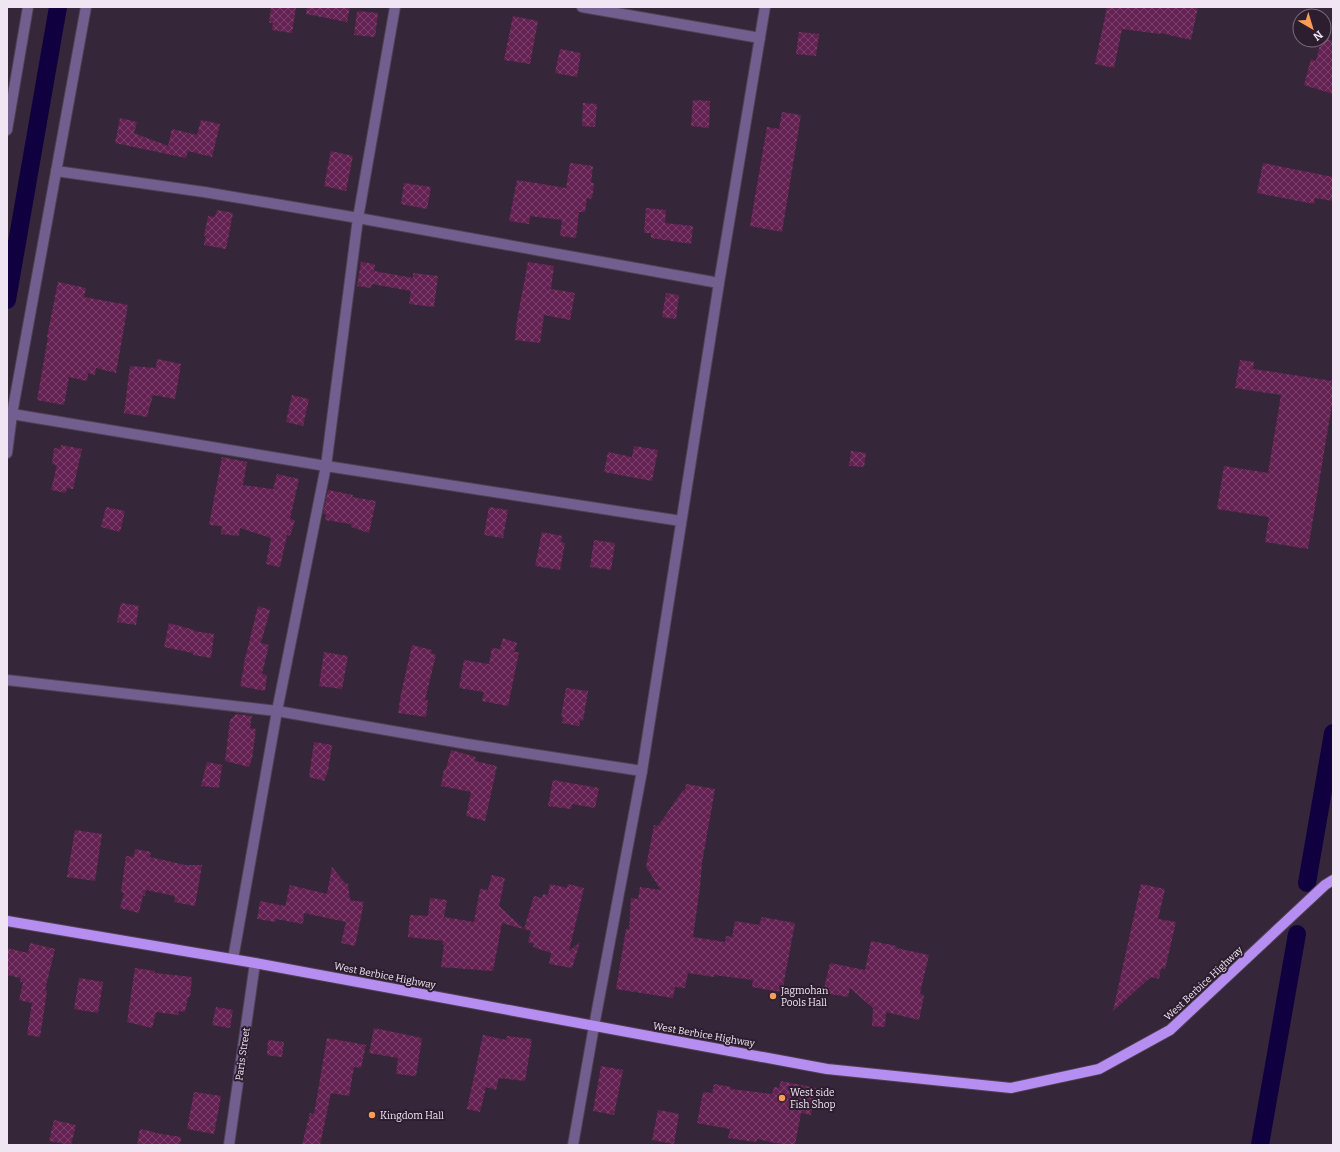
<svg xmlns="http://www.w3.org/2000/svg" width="1340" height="1152" viewBox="0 0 1340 1152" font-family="Bitter,serif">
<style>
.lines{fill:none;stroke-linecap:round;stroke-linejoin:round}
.canal{stroke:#10003f;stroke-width:18}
.building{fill:url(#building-cross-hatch)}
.minor-casing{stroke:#504153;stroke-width:12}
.primary-casing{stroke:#504153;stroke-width:12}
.minor{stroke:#725f8f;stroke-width:10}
.primary{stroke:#b68ef2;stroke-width:10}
.poi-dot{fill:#fd9c55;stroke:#2c1d2f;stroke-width:1.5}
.labels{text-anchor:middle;stroke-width:4;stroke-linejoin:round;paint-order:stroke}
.street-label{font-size:10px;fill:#f0e6f3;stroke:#2c1d2f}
.poi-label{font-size:10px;fill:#f0e6f3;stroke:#2c1d2f;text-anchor:start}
</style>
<defs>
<pattern id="building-cross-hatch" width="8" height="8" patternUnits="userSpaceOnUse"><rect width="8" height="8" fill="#632252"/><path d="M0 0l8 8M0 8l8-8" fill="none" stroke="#7a426b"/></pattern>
</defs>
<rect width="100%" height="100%" fill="#362639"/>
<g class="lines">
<g class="canal">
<path d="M 7,300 L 58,7"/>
<path d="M 1307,883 L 1333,733"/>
<path d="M 1260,1145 L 1297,934"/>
</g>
</g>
<g class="building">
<path d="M 271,7 L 296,7 L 292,33 L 272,30 L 273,23 L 269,23 Z"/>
<path d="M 307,7 L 350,7 L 347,22 L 306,14 Z"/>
<path d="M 1107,7 L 1198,7 L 1191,40 L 1161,33 L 1160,34 L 1122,29 L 1114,68 L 1095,64 Z"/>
<path d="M 357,11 L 378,13 L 375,37 L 354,35 Z"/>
<path d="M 513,16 L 538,21 L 530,64 L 504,60 Z"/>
<path d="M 799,32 L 819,34 L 816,56 L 796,54 Z"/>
<path d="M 1324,38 L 1333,41 L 1333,94 L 1304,85 L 1311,59 L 1316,61 L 1321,40 L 1324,40 Z"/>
<path d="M 560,49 L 581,53 L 577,77 L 555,73 Z"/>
<path d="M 693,100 L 710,101 L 709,128 L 691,126 Z"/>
<path d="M 583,103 L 597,104 L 595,127 L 582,126 Z"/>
<path d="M 782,112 L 801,115 L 782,232 L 750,226 L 767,127 L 779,129 Z"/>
<path d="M 120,118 L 137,122 L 134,133 L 168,146 L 172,129 L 197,135 L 201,120 L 220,124 L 212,157 L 188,151 L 186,158 L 115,143 Z"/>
<path d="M 331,151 L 353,156 L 346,191 L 324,186 Z"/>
<path d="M 570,163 L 593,166 L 591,183 L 594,183 L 592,199 L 587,198 L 585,212 L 579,212 L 576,238 L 560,236 L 562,220 L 530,216 L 529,224 L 509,221 L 517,180 L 566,188 Z"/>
<path d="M 1263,163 L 1333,177 L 1333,201 L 1315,198 L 1314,204 L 1257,193 Z"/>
<path d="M 404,183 L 431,187 L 427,209 L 401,204 Z"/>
<path d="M 646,208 L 666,210 L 665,223 L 693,226 L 691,244 L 651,238 L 651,233 L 644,233 Z"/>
<path d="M 217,210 L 233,213 L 226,249 L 204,245 L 206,236 L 204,236 L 208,216 L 215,217 Z"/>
<path d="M 361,262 L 375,264 L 374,271 L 413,278 L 413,273 L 438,276 L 434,307 L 409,304 L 411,291 L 372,284 L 371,288 L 357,286 Z"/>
<path d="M 528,262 L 554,266 L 551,289 L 575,293 L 570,320 L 544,315 L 540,343 L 515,340 L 517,320 Z"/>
<path d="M 58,282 L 86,288 L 84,297 L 128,305 L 116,373 L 96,368 L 95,375 L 88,373 L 87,381 L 69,377 L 64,405 L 37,400 L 48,337 L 47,337 Z"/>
<path d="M 666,293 L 679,295 L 676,319 L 662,317 Z"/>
<path d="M 157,359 L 181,364 L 175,399 L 153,395 L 147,417 L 124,413 L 130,366 L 156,368 Z"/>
<path d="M 1240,360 L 1254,362 L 1253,369 L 1333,381 L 1333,398 L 1308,549 L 1265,542 L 1269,517 L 1217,509 L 1224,466 L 1268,473 L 1281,395 L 1235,388 Z"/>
<path d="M 292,395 L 309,399 L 303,426 L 286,422 Z"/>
<path d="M 61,445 L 82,449 L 73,489 L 67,488 L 66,493 L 51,490 L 57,465 L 52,464 L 54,448 L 60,449 Z"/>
<path d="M 634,446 L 658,450 L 652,481 L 604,472 L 608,452 L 632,457 Z"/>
<path d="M 851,451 L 866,453 L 864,467 L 849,466 Z"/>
<path d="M 222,457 L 247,462 L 243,485 L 273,489 L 277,474 L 299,479 L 290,519 L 295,520 L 290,536 L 287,535 L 280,567 L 266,564 L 271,538 L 240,528 L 239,536 L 221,534 L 222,526 L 209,525 Z"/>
<path d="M 328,490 L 353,495 L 352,497 L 376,501 L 369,533 L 351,527 L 351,524 L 325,520 L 326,514 L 323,514 Z"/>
<path d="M 106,507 L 125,511 L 120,532 L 101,527 Z"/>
<path d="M 489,507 L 508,510 L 503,538 L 484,535 Z"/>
<path d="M 542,532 L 562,536 L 561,542 L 565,543 L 560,570 L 535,566 Z"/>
<path d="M 594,540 L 615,543 L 611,570 L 590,567 Z"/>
<path d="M 121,603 L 139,606 L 136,625 L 117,622 Z"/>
<path d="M 258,606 L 270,610 L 261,643 L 269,645 L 262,674 L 267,675 L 265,691 L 240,686 L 244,667 L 243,667 Z"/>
<path d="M 169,623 L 194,630 L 193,631 L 214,634 L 211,658 L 193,655 L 193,653 L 164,647 Z"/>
<path d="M 503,638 L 517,643 L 514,652 L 519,652 L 508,706 L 482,701 L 484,692 L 459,688 L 464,660 L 489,664 L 492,648 L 500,649 Z"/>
<path d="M 412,645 L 432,650 L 431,653 L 436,655 L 425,700 L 428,700 L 426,717 L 398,713 L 401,694 Z"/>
<path d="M 324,652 L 348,656 L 342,689 L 319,686 Z"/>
<path d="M 566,688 L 588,691 L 583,721 L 580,720 L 579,726 L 562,723 L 563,717 L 561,717 Z"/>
<path d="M 236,714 L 252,716 L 250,728 L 256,729 L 252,759 L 249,767 L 225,761 L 230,720 Z"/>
<path d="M 314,742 L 332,745 L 328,771 L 324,781 L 309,777 Z"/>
<path d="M 451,750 L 476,757 L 475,761 L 497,766 L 485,821 L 466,816 L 471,792 L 441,786 L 444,769 L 446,769 Z"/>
<path d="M 207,762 L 222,765 L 219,788 L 201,786 Z"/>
<path d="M 553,780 L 599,788 L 595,808 L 572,804 L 571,809 L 548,806 Z"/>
<path d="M 686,784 L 715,789 L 702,863 L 700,887 L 693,937 L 725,942 L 726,936 L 732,937 L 735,921 L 759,925 L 762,917 L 795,923 L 782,992 L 752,987 L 753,980 L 714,975 L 714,977 L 688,973 L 685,988 L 675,987 L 673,998 L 616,989 L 626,929 L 629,929 L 631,898 L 638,899 L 640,887 L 661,890 L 646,867 L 654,825 L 658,826 L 683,790 L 685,791 Z"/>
<path d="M 75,830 L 102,834 L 95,881 L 67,877 Z"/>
<path d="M 135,849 L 151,852 L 150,857 L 185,865 L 202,865 L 195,906 L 174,902 L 175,896 L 146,890 L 145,896 L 143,895 L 139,913 L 120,908 L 124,893 L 121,892 L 126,856 L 134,857 Z"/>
<path d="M 332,867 L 345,883 L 348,884 L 350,900 L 364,902 L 355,946 L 341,943 L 346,922 L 304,913 L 303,924 L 276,919 L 276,922 L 257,919 L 260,901 L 285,906 L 290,885 L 327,894 Z"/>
<path d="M 492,875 L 505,878 L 499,906 L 524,929 L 534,896 L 542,898 L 543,894 L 548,895 L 550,884 L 567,888 L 568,884 L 584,888 L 569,951 L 580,942 L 572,968 L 549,964 L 551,953 L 533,947 L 534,944 L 528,942 L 531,931 L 502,923 L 493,971 L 441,967 L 444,945 L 442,944 L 443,941 L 408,937 L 410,915 L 428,916 L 430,898 L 447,900 L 444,917 L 474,922 L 480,889 L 488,890 Z"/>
<path d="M 1141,884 L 1165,889 L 1158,919 L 1176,922 L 1165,969 L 1161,968 L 1159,979 L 1151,977 L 1113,1011 Z"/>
<path d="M 871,941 L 897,946 L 896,948 L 929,955 L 920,993 L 924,996 L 919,1020 L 886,1012 L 885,1027 L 872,1026 L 873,1008 L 850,988 L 848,997 L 823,993 L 830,963 L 865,970 Z"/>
<path d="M 30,943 L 55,949 L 45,990 L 47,991 L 40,1037 L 27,1035 L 32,1003 L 19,1000 L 23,982 L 20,982 L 21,978 L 7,975 L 7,948 L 28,953 Z"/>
<path d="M 135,968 L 155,971 L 155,973 L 192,977 L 190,997 L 188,997 L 185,1012 L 179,1011 L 178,1015 L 156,1012 L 152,1028 L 127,1022 Z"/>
<path d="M 79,978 L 103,982 L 98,1013 L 74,1009 Z"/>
<path d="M 216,1007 L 233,1010 L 230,1028 L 212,1025 Z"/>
<path d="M 374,1028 L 422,1038 L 416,1076 L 396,1074 L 398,1058 L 369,1053 Z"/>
<path d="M 483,1035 L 506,1040 L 507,1036 L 532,1039 L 525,1081 L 499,1078 L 496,1090 L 486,1087 L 480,1112 L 467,1109 Z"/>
<path d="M 327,1038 L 366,1045 L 361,1068 L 354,1067 L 349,1096 L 331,1093 L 320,1145 L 302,1145 L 310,1113 L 314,1114 Z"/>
<path d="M 268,1040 L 284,1042 L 282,1057 L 267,1055 Z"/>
<path d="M 601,1066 L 623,1070 L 614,1115 L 593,1111 Z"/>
<path d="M 781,1081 L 816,1088 L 811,1115 L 801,1113 L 795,1145 L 785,1145 L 757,1139 L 756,1142 L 728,1138 L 730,1129 L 697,1123 L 703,1092 L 712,1093 L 714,1084 L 731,1087 L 731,1089 L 772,1094 L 774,1087 L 779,1088 Z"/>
<path d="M 194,1092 L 221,1096 L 214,1134 L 187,1129 Z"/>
<path d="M 658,1110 L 679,1114 L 674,1144 L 652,1140 Z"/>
<path d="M 54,1120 L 76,1125 L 71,1145 L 49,1141 Z"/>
<path d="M 140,1129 L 155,1132 L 155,1133 L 181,1137 L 180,1145 L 137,1145 Z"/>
</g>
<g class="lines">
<g class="minor-casing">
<g id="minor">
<path d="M 582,7 L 760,38"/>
<path d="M 7,130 L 28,7"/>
<path d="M 56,171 L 204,192 L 358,218 L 719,283"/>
<path d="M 12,414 L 326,466 L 681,521"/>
<path d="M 7,453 L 12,414 L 86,7"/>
<path d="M 7,680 L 277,711 L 467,744 L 642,771"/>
<path d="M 233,959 L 277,711 L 326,466 L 358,218 L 395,7"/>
<path d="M 229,1145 L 255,963"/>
<path d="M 573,1145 L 594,1026 L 642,771 L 719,283 L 765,7"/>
</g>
</g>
<g class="primary-casing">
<path id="primary" d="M 7,921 L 255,963 L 827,1069 L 1011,1088 L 1099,1069 L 1170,1030 L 1325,885 L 1333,880"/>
</g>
<use href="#minor" class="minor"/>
<use href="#primary" class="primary"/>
</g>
<g class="poi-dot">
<circle cx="773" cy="996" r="4"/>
<circle cx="782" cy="1098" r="4"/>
<circle cx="372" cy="1115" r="4"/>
</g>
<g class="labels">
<g class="street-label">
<text transform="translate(385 975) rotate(11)" y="4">West Berbice Highway</text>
<text transform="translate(1203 983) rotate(-43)" y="4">West Berbice Highway</text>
<text transform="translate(704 1034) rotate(10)" y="4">West Berbice Highway</text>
<text transform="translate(242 1054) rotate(-82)" y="4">Paris Street</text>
</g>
<g class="poi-label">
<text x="781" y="994">Jagmohan<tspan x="781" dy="12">Pools Hall</tspan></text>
<text x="790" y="1096">West side<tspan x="790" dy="12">Fish Shop</tspan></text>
<text x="380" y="1119">Kingdom Hall</text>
</g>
</g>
<rect width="1340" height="1152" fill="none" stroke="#f0e6f3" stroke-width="16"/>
<g transform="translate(1312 28) rotate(142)"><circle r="19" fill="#2c1d2f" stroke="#7a6d7d"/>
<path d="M0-3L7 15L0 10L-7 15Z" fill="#fd9c55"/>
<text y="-6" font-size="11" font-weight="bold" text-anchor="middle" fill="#f0e6f3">N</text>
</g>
</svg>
